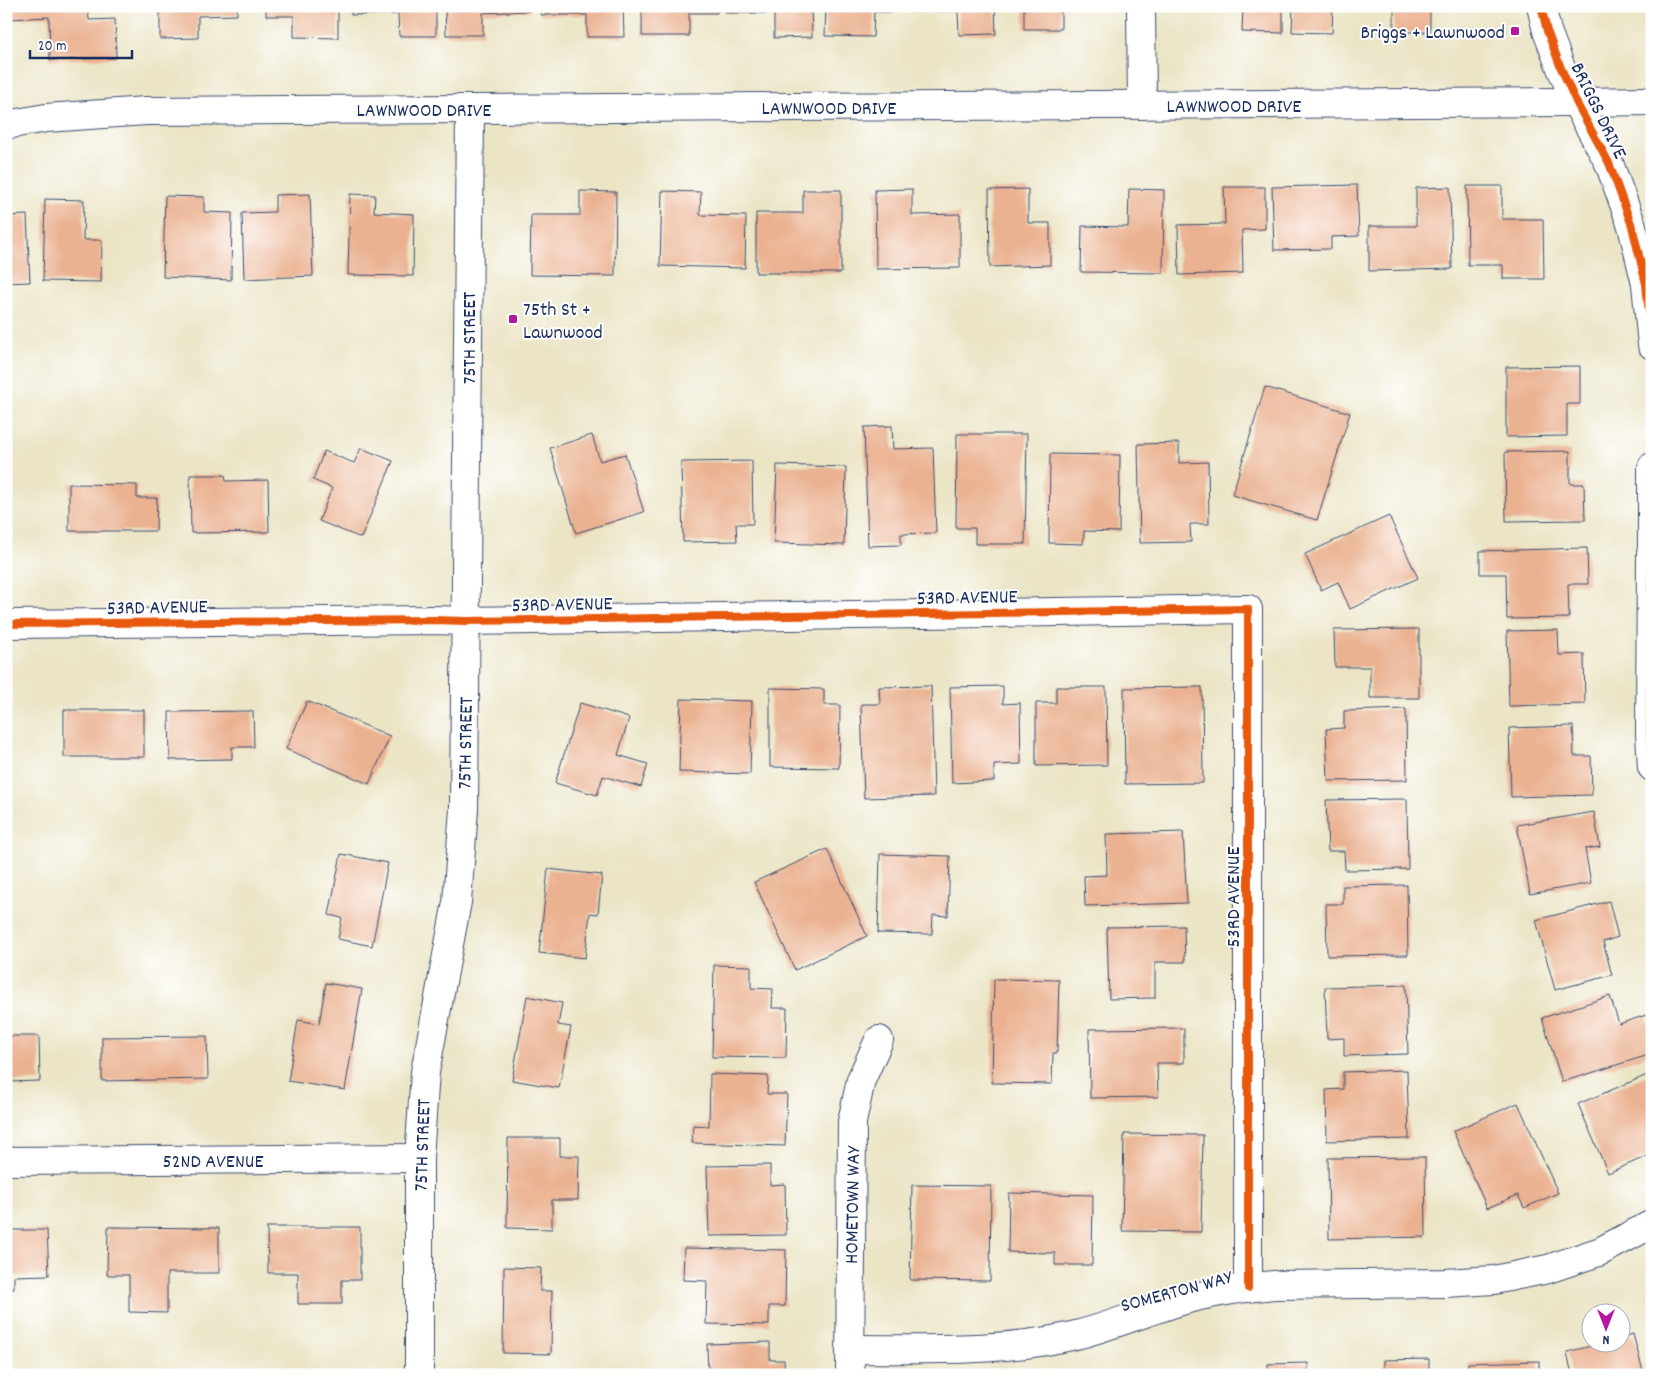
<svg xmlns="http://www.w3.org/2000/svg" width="1658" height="1381" viewBox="0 0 1658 1381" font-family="Dekko,sans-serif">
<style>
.building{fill:#ebb292}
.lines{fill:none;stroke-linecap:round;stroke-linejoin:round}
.minor-casing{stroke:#3a4a6e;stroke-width:30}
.tertiary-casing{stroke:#3a4a6e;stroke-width:30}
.minor{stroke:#fff;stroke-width:28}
.tertiary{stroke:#fff;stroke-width:28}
.cycleway-casing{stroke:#fff;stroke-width:11}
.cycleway{stroke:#e8590c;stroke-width:8}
.poi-dot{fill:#b5179e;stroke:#fff;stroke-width:2}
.labels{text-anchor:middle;stroke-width:4;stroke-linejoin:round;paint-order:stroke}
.poi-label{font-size:20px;fill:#1b2f5e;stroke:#fff;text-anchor:end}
.street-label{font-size:20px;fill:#1b2f5e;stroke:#fff}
</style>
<rect width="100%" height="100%" fill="#fff"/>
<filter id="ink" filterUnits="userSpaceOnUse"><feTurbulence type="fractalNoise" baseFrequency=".02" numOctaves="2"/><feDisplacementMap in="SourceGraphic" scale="10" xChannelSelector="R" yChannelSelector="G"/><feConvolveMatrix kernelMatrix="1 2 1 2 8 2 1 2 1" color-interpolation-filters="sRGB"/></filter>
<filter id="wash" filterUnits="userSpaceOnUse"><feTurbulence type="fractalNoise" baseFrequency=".0096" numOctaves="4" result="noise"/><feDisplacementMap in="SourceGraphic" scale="20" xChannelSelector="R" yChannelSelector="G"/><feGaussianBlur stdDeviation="1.12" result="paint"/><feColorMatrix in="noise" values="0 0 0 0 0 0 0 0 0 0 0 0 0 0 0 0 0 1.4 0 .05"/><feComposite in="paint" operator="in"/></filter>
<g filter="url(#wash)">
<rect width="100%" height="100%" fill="#ebe5c6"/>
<g id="blocks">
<g class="building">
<path d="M 9,6 L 88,6 L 89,20 L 115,19 L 116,58 L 50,60 L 49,17 L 10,19 Z"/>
<path d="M 160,6 L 237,6 L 237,15 L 198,16 L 198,38 L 160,39 Z"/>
<path d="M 266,6 L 338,6 L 338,38 L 294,37 L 294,16 L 266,16 Z"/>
<path d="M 351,6 L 436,6 L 436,36 L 399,36 L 398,14 L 351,15 Z"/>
<path d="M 445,6 L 530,6 L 530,11 L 483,13 L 483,35 L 446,35 Z"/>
<path d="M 541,6 L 623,6 L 624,37 L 587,37 L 587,15 L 541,15 Z"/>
<path d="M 642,6 L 717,6 L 717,13 L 689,13 L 689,36 L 642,36 Z"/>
<path d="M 726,6 L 811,6 L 812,37 L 774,38 L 774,13 L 726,13 Z"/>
<path d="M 826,6 L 897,6 L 897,12 L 874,12 L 873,37 L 825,36 Z"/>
<path d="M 911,6 L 995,6 L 996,34 L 959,35 L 958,11 L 911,12 Z"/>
<rect x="1024" y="6" width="37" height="23"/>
<path d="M 1243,6 L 1283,6 L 1283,33 L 1242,32 Z"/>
<path d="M 1293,6 L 1333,6 L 1332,33 L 1292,32 Z"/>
<rect x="1394" y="6" width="36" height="26"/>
<path d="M 1357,185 L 1359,236 L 1331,237 L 1331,249 L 1274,250 L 1272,187 Z"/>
<path d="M 1467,186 L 1502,186 L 1502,219 L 1543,219 L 1544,279 L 1503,279 L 1503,265 L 1468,265 Z"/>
<path d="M 1224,187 L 1265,187 L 1265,229 L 1242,230 L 1243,273 L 1179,275 L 1178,225 L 1225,224 Z"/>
<path d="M 1450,187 L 1452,269 L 1369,271 L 1369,226 L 1416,226 L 1416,188 Z"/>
<path d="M 912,189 L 912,215 L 960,214 L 960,268 L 876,269 L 875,190 Z"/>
<path d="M 1028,189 L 1028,223 L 1050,223 L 1050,265 L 990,267 L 989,190 Z"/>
<path d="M 1129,189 L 1164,190 L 1163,273 L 1081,272 L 1082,226 L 1128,227 Z"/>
<path d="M 803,190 L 841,190 L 841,273 L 756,273 L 756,213 L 803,213 Z"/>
<path d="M 580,191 L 616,192 L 615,276 L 530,275 L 531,215 L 580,215 Z"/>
<path d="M 662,191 L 701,192 L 700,215 L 746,216 L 745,268 L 660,266 Z"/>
<path d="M 310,194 L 313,276 L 244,279 L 242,213 L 275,212 L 275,195 Z"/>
<path d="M 350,194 L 375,195 L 374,212 L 414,214 L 413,276 L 348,275 Z"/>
<path d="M 165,196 L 204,197 L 204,212 L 232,213 L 231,280 L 163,277 Z"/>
<path d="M 45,199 L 84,200 L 83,240 L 102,240 L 101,282 L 43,281 Z"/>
<path d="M 27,215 L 30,282 L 6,283 L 6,216 Z"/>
<path d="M 1580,366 L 1580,404 L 1567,404 L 1567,436 L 1506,437 L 1506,367 Z"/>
<path d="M 1265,387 L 1350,413 L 1317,520 L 1232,495 Z"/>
<path d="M 892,426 L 893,449 L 933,448 L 936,533 L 901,534 L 901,545 L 868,546 L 864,427 Z"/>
<path d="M 957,434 L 1027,434 L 1025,544 L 975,544 L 975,528 L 956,528 Z"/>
<path d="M 592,435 L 600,461 L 625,454 L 644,512 L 576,533 L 550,448 Z"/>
<path d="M 1179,443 L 1179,463 L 1208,462 L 1209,524 L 1190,524 L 1191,542 L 1140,543 L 1138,444 Z"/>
<path d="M 361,448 L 393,461 L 361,538 L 319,521 L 332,488 L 313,480 L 324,451 L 354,463 Z"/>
<path d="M 1570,451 L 1570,484 L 1584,484 L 1585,520 L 1506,521 L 1505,452 Z"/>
<path d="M 1050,454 L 1120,455 L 1119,532 L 1084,531 L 1083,544 L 1049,543 Z"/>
<path d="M 752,461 L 753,524 L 736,524 L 737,541 L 683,542 L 681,462 Z"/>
<path d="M 777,465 L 846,467 L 844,545 L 774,543 Z"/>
<path d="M 190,475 L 225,475 L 226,481 L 268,480 L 269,532 L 191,533 Z"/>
<path d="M 69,484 L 137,485 L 137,498 L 157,498 L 156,531 L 69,531 Z"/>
<path d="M 1389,516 L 1418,578 L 1350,609 L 1338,582 L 1321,590 L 1305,554 Z"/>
<path d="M 1587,548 L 1588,584 L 1568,584 L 1569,618 L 1507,619 L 1506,574 L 1480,574 L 1480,551 Z"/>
<path d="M 1419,629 L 1419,698 L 1370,698 L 1370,667 L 1335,667 L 1334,630 Z"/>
<path d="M 1558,630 L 1559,655 L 1584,654 L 1585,704 L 1509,706 L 1507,631 Z"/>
<path d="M 931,686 L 934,796 L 864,798 L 861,704 L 880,704 L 879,687 Z"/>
<path d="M 1003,686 L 1003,704 L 1020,703 L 1021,764 L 994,765 L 994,781 L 952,783 L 950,687 Z"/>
<path d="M 1056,687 L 1106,687 L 1107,765 L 1036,766 L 1036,703 L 1056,703 Z"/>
<path d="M 1202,687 L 1203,783 L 1125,784 L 1124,688 Z"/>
<path d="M 770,688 L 824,689 L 824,705 L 840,705 L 839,768 L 770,767 Z"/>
<path d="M 681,699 L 752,701 L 750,774 L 679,772 Z"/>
<path d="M 307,701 L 390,736 L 369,784 L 286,749 Z"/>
<path d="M 580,703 L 629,718 L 618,755 L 648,764 L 641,787 L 603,776 L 597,795 L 555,783 Z"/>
<path d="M 1406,709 L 1407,780 L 1328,781 L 1326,729 L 1344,728 L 1344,711 Z"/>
<rect x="64" y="710" width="80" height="47"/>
<path d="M 253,711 L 254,747 L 232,747 L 232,759 L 170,760 L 169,712 Z"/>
<path d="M 1573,726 L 1574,756 L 1591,756 L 1592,795 L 1511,797 L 1509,728 Z"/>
<path d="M 1407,799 L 1408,869 L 1345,870 L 1344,851 L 1328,851 L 1326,800 Z"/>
<path d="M 1594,812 L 1600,847 L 1585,849 L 1591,883 L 1530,894 L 1517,825 Z"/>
<path d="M 1183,832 L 1187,903 L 1085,906 L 1084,876 L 1107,875 L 1106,834 Z"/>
<path d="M 827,849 L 867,936 L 795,970 L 754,882 Z"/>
<path d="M 341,854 L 388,863 L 372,946 L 338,939 L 342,918 L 329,915 Z"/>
<path d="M 880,854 L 950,856 L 948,916 L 933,915 L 932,934 L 878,933 Z"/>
<path d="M 548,869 L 602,875 L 598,914 L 590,913 L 585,958 L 539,953 Z"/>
<path d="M 1407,885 L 1408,955 L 1327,956 L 1326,904 L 1343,904 L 1343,886 Z"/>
<path d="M 1609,901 L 1618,937 L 1603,942 L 1612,975 L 1555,990 L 1536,920 Z"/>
<path d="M 1184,926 L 1185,962 L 1155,962 L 1155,998 L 1109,999 L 1107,927 Z"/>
<path d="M 714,965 L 751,966 L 751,988 L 773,989 L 772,1008 L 787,1008 L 786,1058 L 712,1057 Z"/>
<path d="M 994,979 L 1059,980 L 1057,1053 L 1053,1053 L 1052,1084 L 992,1083 Z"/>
<path d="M 326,983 L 362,989 L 345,1090 L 288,1081 L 298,1020 L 319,1024 Z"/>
<path d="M 1406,985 L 1408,1054 L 1344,1056 L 1344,1038 L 1327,1039 L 1325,987 Z"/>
<path d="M 527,996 L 562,1003 L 558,1025 L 571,1027 L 559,1088 L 512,1080 Z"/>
<path d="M 1610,996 L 1619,1024 L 1646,1015 L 1652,1031 L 1652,1054 L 1562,1082 L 1542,1018 Z"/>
<path d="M 1184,1028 L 1184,1063 L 1157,1063 L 1158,1097 L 1090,1098 L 1089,1029 Z"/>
<path d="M 6,1036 L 39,1036 L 40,1081 L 6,1082 Z"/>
<path d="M 207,1036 L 208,1079 L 102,1081 L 102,1037 Z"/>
<path d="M 1407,1070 L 1409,1139 L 1327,1141 L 1326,1090 L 1343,1089 L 1343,1072 Z"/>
<path d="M 1652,1073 L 1652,1154 L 1608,1173 L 1578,1104 Z"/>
<path d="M 710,1074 L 768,1076 L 767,1094 L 787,1094 L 785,1146 L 692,1143 L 693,1125 L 709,1126 Z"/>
<path d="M 1518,1103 L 1558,1193 L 1524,1208 L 1518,1195 L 1487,1208 L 1453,1131 Z"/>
<path d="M 1124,1134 L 1203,1135 L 1201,1232 L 1122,1231 Z"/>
<path d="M 508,1138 L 560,1138 L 560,1156 L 579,1156 L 578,1200 L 552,1200 L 552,1229 L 507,1228 Z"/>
<path d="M 1425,1157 L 1426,1237 L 1329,1239 L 1328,1158 Z"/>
<path d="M 770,1165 L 770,1185 L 785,1184 L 786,1235 L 709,1236 L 707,1166 Z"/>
<path d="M 912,1185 L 991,1186 L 990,1281 L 910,1280 Z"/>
<path d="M 1009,1193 L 1093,1195 L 1092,1265 L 1055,1265 L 1055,1253 L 1008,1252 Z"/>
<path d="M 108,1227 L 219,1228 L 219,1273 L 167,1273 L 167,1313 L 129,1312 L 129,1275 L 107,1275 Z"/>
<path d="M 267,1227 L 360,1227 L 360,1280 L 342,1280 L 342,1304 L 298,1304 L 298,1273 L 268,1273 Z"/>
<path d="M 6,1230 L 47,1230 L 49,1275 L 14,1276 L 14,1289 L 6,1290 Z"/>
<path d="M 684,1248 L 786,1250 L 785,1306 L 769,1306 L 769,1325 L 706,1324 L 707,1281 L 683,1280 Z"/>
<path d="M 504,1267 L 541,1268 L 540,1291 L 552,1291 L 551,1354 L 503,1353 Z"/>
<path d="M 1633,1334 L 1644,1375 L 1572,1375 L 1567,1352 L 1599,1344 L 1620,1344 L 1620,1338 Z"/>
<path d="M 770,1342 L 770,1360 L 784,1360 L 785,1375 L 708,1375 L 707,1344 Z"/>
<path d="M 1429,1359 L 1429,1375 L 1384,1375 L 1384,1360 Z"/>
<path d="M 1539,1361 L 1539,1375 L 1469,1375 L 1468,1363 Z"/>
<path d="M 1308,1363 L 1308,1375 L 1268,1375 L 1268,1364 Z"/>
</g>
</g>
</g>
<g filter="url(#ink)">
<use href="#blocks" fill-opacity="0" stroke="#3a4a6e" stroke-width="1"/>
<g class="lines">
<g class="minor-casing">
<g id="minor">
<path d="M 1141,6 L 1142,105"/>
<path d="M 6,125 L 46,118 L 146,111 L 1576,102"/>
<path d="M 1651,553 L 1650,734 L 1652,767"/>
<path d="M 6,624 L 434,620 L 466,621 L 1248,609 L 1248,1288"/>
<path d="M 6,1161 L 419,1158"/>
<path d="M 850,1349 C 927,1349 1005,1353 1080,1334 C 1114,1325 1147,1311 1181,1301 C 1210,1292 1243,1288 1274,1285 L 1445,1283 L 1494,1280 L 1548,1269 L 1601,1251 L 1652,1224"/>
<path d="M 419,1375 L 419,1158 L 425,1072 L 457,902 L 464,809 L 470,109"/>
<path d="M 850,1375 L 852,1122 L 861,1080 L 879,1040"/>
</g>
</g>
<g class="tertiary-casing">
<g id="tertiary">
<path d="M 1541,6 L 1547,31 L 1561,68 L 1576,102 L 1609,163 L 1632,226 L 1646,284 L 1652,345"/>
<path d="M 1576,102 L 1652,101"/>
<path d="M 1652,467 L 1652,553"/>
</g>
</g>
<use href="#minor" class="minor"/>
<use href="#tertiary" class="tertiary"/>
<g class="cycleway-casing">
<g id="cycleway">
<path d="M 1541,6 L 1547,31 L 1561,68 L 1576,102 L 1609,163 L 1632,226 L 1646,284 L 1652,345"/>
<path d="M 1652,467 L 1650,734 L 1652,767"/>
<path d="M 6,624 L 434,620 L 466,621 L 1248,609 L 1248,1288"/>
</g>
</g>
<use href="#cycleway" class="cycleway"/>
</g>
</g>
<g class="poi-dot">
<rect x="1510" y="26" width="10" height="10" rx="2.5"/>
<rect x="508" y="314" width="10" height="10" rx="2.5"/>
</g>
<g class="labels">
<g class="poi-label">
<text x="1505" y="38">Briggs + Lawnwood</text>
<text x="523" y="315" text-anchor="start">75th St +<tspan x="523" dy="23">Lawnwood</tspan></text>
</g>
<g class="street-label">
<text x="1234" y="112">LAWNWOOD DRIVE</text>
<text x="829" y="114">LAWNWOOD DRIVE</text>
<text x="424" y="116">LAWNWOOD DRIVE</text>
<text transform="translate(1600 110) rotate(64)" y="7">BRIGGS DRIVE</text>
<text transform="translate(468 338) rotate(-90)" y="7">75TH STREET</text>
<text transform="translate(967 596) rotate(-1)" y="7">53RD AVENUE</text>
<text transform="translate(562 603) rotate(-1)" y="7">53RD AVENUE</text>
<text transform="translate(157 606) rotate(-1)" y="7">53RD AVENUE</text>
<text transform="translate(464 743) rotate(-89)" y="7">75TH STREET</text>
<text transform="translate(1232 897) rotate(-90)" y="7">53RD AVENUE</text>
<text transform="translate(421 1145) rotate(-88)" y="7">75TH STREET</text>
<text x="213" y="1167">52ND AVENUE</text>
<text transform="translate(851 1205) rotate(-89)" y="7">HOMETOWN WAY</text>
<text transform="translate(1176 1290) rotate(-15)" y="7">SOMERTON WAY</text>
</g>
</g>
<rect width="1658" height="1381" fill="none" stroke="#fff" stroke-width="25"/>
<g transform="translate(1606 1328) rotate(180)"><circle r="24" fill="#ffffff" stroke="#a4acbf"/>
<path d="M0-4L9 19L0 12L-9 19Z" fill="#b5179e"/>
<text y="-8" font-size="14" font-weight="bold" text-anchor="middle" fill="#1b2f5e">N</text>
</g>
<path d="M30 50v8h102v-8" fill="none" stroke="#1b2f5e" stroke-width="2.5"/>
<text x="38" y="50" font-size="15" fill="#1b2f5e" stroke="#ffffff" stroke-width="4" paint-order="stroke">20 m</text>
</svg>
